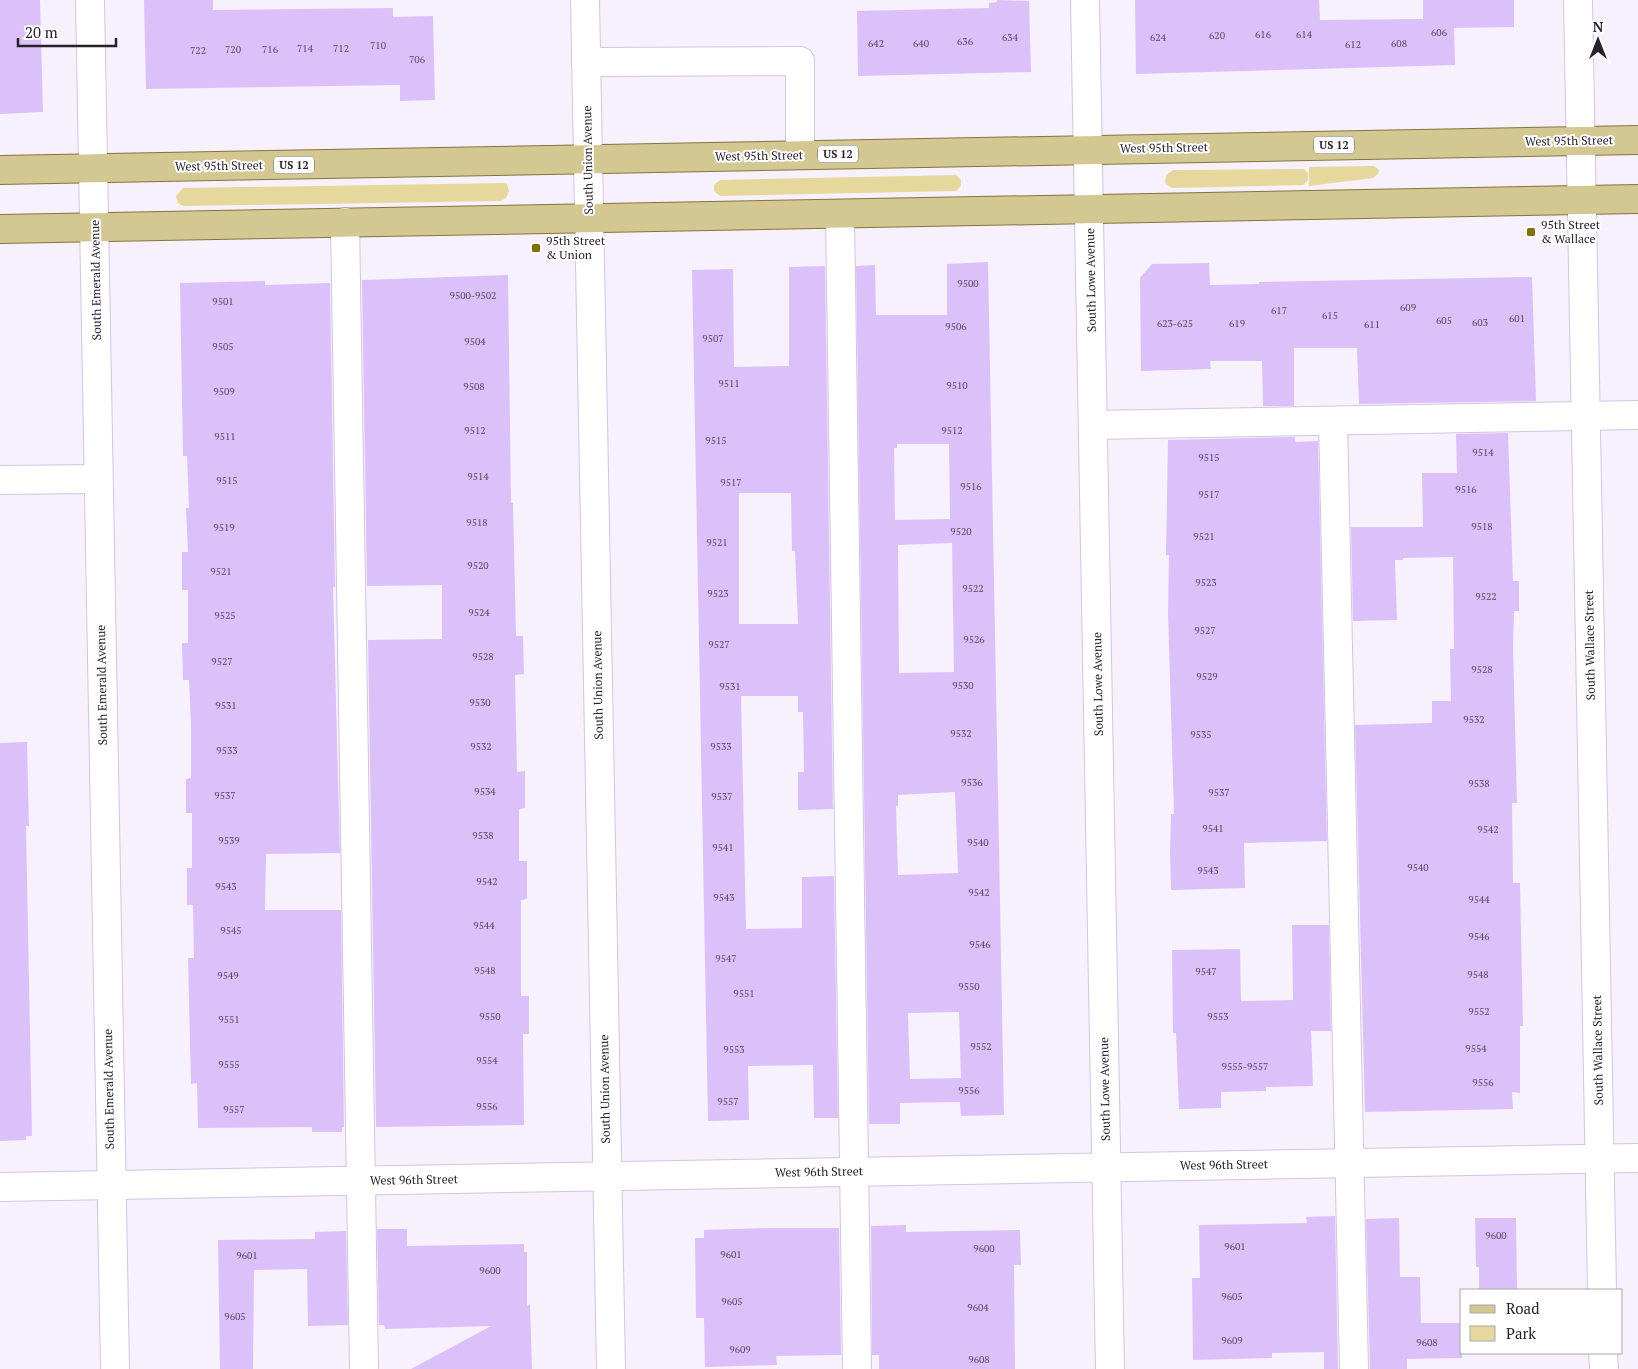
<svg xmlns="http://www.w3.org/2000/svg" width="1638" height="1369" viewBox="0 0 1638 1369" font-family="'PT Serif',serif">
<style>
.green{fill:#e6d89d}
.building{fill:#dcc0f9;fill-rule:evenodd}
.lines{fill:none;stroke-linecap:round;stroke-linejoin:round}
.minor-casing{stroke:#d2c4e1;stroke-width:30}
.major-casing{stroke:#84743f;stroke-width:30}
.minor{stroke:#fff;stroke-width:28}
.major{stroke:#d3c792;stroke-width:28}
.poi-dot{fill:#846f0e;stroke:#fff;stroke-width:2}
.labels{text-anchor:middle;stroke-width:4;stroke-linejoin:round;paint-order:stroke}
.number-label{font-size:10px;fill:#54495f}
.shield{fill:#fff;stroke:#68646b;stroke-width:1}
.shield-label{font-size:11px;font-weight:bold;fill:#27212c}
.street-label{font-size:12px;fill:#27212c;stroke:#fff}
.poi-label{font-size:12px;fill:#27212c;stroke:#fff;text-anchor:start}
</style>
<rect width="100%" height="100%" fill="#f7f1fd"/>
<g class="green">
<path d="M 1374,166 L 1379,170 L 1378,174 L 1373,178 L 1309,186 L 1309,167 Z"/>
<path d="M 1304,169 L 1308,173 L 1308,180 L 1303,185 L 1172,188 L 1165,183 L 1166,175 L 1173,170 Z"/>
<path d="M 956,175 L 961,180 L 961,186 L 956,191 L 720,196 L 714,191 L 714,185 L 720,180 Z"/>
<path d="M 502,183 L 507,184 L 509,191 L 506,198 L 501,201 L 183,206 L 178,203 L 176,196 L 183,188 Z"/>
</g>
<g class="building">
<path d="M 0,0 L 40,0 L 43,112 L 0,114 Z"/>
<path d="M 144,0 L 213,0 L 213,10 L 393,8 L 393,17 L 433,16 L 435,100 L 400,101 L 400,85 L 146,89 Z"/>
<path d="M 997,0 L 1029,1 L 1031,72 L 858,76 L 857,11 L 989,8 L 989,3 L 997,2 Z"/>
<path d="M 1135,0 L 1319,0 L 1320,20 L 1423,19 L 1423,0 L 1514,0 L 1514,27 L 1454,28 L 1455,65 L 1136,74 Z"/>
<path d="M 988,262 L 1004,1115 L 961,1116 L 960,1102 L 900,1103 L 900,1124 L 869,1124 L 856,266 L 875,265 L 876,315 L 947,315 L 947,264 ZM 897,444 L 949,444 L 950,519 L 895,520 L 894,448 L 897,448 ZM 952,543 L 954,672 L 899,673 L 898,545 ZM 955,792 L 958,873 L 898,875 L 896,806 L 898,806 L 898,795 ZM 959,1012 L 961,1078 L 910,1079 L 908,1013 Z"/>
<path d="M 1209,263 L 1210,285 L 1259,284 L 1259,282 L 1532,277 L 1536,401 L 1359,404 L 1357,348 L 1294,348 L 1294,406 L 1263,406 L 1262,361 L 1210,361 L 1211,369 L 1141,371 L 1140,278 L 1152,264 Z"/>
<path d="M 825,266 L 833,809 L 798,810 L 798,772 L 804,772 L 803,712 L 798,712 L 798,696 L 741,696 L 746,929 L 802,928 L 802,877 L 834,876 L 838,1118 L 814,1118 L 813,1065 L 748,1066 L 749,1120 L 708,1121 L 692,270 L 733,269 L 734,367 L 789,366 L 789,267 ZM 739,493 L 791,493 L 792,551 L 795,551 L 798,624 L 739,624 Z"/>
<path d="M 508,275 L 511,503 L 513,503 L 516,636 L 523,636 L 524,674 L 515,675 L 517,772 L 525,771 L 525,808 L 519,809 L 519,861 L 527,861 L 527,899 L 521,900 L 521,996 L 529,996 L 529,1034 L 523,1034 L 524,1125 L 376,1127 L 368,640 L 442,639 L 442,585 L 367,586 L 362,280 Z"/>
<path d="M 265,281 L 265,285 L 330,283 L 335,587 L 333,587 L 340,853 L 266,854 L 265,910 L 341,910 L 344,1127 L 342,1127 L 342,1132 L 312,1132 L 312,1127 L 198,1128 L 197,1083 L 191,1084 L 188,958 L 194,958 L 193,905 L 187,905 L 187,868 L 192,868 L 192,813 L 186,813 L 186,779 L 191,778 L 191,724 L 189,680 L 183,680 L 182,643 L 188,643 L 188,590 L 182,590 L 182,552 L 188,552 L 186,508 L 189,508 L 187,456 L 183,456 L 180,283 Z"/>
<path d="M 1508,433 L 1513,581 L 1519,581 L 1519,611 L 1514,611 L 1513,647 L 1517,803 L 1512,803 L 1513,883 L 1520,883 L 1523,1026 L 1520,1026 L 1520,1093 L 1512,1092 L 1513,1109 L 1365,1112 L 1355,725 L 1432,723 L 1432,701 L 1451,701 L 1450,649 L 1454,649 L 1453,557 L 1403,558 L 1403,560 L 1395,560 L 1397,620 L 1353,621 L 1351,527 L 1423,527 L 1422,473 L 1457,473 L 1456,434 Z"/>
<path d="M 1295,437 L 1295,442 L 1318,441 L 1327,841 L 1244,843 L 1245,888 L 1171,890 L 1170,852 L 1171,814 L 1174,814 L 1168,612 L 1169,555 L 1166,555 L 1168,440 Z"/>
<path d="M 27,742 L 29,826 L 26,826 L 32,1136 L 26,1136 L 26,1140 L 0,1141 L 0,743 Z"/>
<path d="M 1292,925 L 1329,925 L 1331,1031 L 1311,1031 L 1313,1086 L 1266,1087 L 1266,1091 L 1221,1092 L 1221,1108 L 1179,1109 L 1176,1033 L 1173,1033 L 1172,950 L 1240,949 L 1241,1001 L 1293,1000 Z"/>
<path d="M 1335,1216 L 1338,1369 L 1324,1369 L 1324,1352 L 1272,1353 L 1272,1358 L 1193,1360 L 1192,1278 L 1200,1278 L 1199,1225 L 1307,1223 L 1306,1217 Z"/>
<path d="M 1399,1218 L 1400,1277 L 1420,1277 L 1421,1323 L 1462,1323 L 1462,1358 L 1407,1359 L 1407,1369 L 1370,1369 L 1366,1219 Z"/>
<path d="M 1475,1218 L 1516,1218 L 1517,1290 L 1479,1290 L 1479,1267 L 1476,1267 Z"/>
<path d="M 906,1225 L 906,1232 L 1020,1230 L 1021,1265 L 1014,1265 L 1015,1369 L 879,1369 L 879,1355 L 872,1355 L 871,1226 Z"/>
<path d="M 767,1228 L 839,1228 L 841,1355 L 776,1356 L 777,1365 L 705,1367 L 704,1318 L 696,1318 L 695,1238 L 704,1238 L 704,1230 Z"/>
<path d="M 377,1229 L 407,1229 L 407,1246 L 524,1244 L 524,1252 L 527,1252 L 527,1306 L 530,1304 L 532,1369 L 411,1369 L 491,1326 L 385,1329 L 384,1325 L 379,1325 Z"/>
<path d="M 346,1231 L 348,1325 L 308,1326 L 307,1269 L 254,1270 L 253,1369 L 220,1369 L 218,1240 L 315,1239 L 315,1232 Z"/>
</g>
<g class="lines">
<g class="minor-casing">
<g id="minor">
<path d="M 90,0 L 115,1369"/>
<path d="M 585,0 L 611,1369"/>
<path d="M 1085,0 L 1110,1369"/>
<path d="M 1578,0 L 1602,1290"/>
<path d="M 586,62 L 800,61 L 800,155"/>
<path d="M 840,214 L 857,1369"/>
<path d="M 345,222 L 364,1369"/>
<path d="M 1333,421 L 1354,1369"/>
<path d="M 1093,425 L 1638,415"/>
<path d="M 0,480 L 98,479"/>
<path d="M 0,1187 L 1638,1158"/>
<path d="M 1603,1353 L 1604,1369"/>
</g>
</g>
<g class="major-casing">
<g id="major">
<path d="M 0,170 L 1638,140"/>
<path d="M 0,229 L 1638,199"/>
</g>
</g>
<use href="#minor" class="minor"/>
<use href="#major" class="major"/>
</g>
<g class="poi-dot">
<rect x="1526" y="227" width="10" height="10" rx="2.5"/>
<rect x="531" y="243" width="10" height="10" rx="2.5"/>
</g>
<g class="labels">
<g class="number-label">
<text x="1439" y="36">606</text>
<text x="1263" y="38">616</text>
<text x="1304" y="38">614</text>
<text x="1217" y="39">620</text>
<text x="1010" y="41">634</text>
<text x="1158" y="41">624</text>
<text x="965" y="45">636</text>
<text x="876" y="47">642</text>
<text x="921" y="47">640</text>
<text x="1399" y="47">608</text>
<text x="1353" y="48">612</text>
<text x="378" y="49">710</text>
<text x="305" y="52">714</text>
<text x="341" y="52">712</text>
<text x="233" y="53">720</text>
<text x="270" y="53">716</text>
<text x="198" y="54">722</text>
<text x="417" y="63">706</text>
<text x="968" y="287">9500</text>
<text x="473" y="299">9500-9502</text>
<text x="223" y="305">9501</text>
<text x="1408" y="311">609</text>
<text x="1279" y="314">617</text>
<text x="1330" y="319">615</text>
<text x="1517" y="322">601</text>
<text x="1444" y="324">605</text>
<text x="1480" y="326">603</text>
<text x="1175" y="327">623-625</text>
<text x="1237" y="327">619</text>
<text x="1372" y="328">611</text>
<text x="956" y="330">9506</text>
<text x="713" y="342">9507</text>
<text x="475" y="345">9504</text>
<text x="223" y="350">9505</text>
<text x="729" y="387">9511</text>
<text x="957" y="389">9510</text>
<text x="474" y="390">9508</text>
<text x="224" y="395">9509</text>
<text x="475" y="434">9512</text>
<text x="952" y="434">9512</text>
<text x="225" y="440">9511</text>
<text x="716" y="444">9515</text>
<text x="1483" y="456">9514</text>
<text x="1209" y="461">9515</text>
<text x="478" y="480">9514</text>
<text x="227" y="484">9515</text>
<text x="731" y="486">9517</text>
<text x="971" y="490">9516</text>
<text x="1466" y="493">9516</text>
<text x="1209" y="498">9517</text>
<text x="477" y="526">9518</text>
<text x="1482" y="530">9518</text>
<text x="224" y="531">9519</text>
<text x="961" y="535">9520</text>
<text x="1204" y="540">9521</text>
<text x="717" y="546">9521</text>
<text x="478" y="569">9520</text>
<text x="221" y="575">9521</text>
<text x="1206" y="586">9523</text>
<text x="973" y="592">9522</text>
<text x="718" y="597">9523</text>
<text x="1486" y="600">9522</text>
<text x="479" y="616">9524</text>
<text x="225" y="619">9525</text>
<text x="1205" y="634">9527</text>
<text x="974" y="643">9526</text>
<text x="719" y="648">9527</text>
<text x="483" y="660">9528</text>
<text x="222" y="665">9527</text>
<text x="1482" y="673">9528</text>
<text x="1207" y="680">9529</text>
<text x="963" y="689">9530</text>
<text x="730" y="690">9531</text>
<text x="480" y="706">9530</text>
<text x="226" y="709">9531</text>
<text x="1474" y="723">9532</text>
<text x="961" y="737">9532</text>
<text x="1201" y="738">9535</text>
<text x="481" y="750">9532</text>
<text x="721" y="750">9533</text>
<text x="227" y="754">9533</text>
<text x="972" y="786">9536</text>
<text x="1479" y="787">9538</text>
<text x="485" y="795">9534</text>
<text x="1219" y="796">9537</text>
<text x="225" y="799">9537</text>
<text x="722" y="800">9537</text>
<text x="1213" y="832">9541</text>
<text x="1488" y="833">9542</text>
<text x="483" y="839">9538</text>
<text x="229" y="844">9539</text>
<text x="978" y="846">9540</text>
<text x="723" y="851">9541</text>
<text x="1418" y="871">9540</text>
<text x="1208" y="874">9543</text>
<text x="487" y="885">9542</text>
<text x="226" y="890">9543</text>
<text x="979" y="896">9542</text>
<text x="724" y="901">9543</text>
<text x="1479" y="903">9544</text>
<text x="484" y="929">9544</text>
<text x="231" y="934">9545</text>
<text x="1479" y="940">9546</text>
<text x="980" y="948">9546</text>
<text x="726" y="962">9547</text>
<text x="485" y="974">9548</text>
<text x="1206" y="975">9547</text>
<text x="1478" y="978">9548</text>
<text x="228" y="979">9549</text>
<text x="969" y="990">9550</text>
<text x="744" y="997">9551</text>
<text x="1479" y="1015">9552</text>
<text x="490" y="1020">9550</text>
<text x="1218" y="1020">9553</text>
<text x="229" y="1023">9551</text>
<text x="981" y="1050">9552</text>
<text x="1476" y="1052">9554</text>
<text x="734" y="1053">9553</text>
<text x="487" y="1064">9554</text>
<text x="229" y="1068">9555</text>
<text x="1245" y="1070">9555-9557</text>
<text x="1483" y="1086">9556</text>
<text x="969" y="1094">9556</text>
<text x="728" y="1105">9557</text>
<text x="487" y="1110">9556</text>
<text x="234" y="1113">9557</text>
<text x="1496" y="1239">9600</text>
<text x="1235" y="1250">9601</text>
<text x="984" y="1252">9600</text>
<text x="731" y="1258">9601</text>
<text x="247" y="1259">9601</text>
<text x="490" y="1274">9600</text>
<text x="1232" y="1300">9605</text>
<text x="732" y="1305">9605</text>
<text x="978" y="1311">9604</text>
<text x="235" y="1320">9605</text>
<text x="1232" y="1344">9609</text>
<text x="1427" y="1346">9608</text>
<text x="740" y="1353">9609</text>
<text x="979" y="1363">9608</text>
</g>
<g class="shield">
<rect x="1314" y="136.5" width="40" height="17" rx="4"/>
<rect x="818" y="145.5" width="40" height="17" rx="4"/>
<rect x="274" y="156.5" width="40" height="17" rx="4"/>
</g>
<g class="shield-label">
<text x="1334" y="149">US 12</text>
<text x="838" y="158">US 12</text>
<text x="294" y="169">US 12</text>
</g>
<g class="street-label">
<text transform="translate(1569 141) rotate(-1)" y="4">West 95th Street</text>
<text transform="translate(1164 148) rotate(-1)" y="4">West 95th Street</text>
<text transform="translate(759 156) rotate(-1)" y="4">West 95th Street</text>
<text transform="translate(588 160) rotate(-91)" y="4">South Union Avenue</text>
<text transform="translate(219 166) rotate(-1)" y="4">West 95th Street</text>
<text transform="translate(96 280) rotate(-91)" y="4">South Emerald Avenue</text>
<text transform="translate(1091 280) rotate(-91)" y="4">South Lowe Avenue</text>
<text transform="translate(1590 645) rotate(-91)" y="4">South Wallace Street</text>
<text transform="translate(1098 684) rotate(-91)" y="4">South Lowe Avenue</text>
<text transform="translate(102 685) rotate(-91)" y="4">South Emerald Avenue</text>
<text transform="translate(598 685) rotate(-91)" y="4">South Union Avenue</text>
<text transform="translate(1598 1050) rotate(-91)" y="4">South Wallace Street</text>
<text transform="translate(109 1089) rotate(-91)" y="4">South Emerald Avenue</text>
<text transform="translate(605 1089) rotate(-91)" y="4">South Union Avenue</text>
<text transform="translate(1105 1089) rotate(-91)" y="4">South Lowe Avenue</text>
<text transform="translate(1224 1165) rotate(-1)" y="4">West 96th Street</text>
<text transform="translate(819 1172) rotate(-1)" y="4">West 96th Street</text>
<text transform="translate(414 1180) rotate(-1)" y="4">West 96th Street</text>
</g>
<g class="poi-label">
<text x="1541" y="229">95th Street<tspan x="1541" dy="14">&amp; Wallace</tspan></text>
<text x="546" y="245">95th Street<tspan x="546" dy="14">&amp; Union</tspan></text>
</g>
</g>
<rect x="1460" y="1289" width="162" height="65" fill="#ffffff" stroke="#a9a6ab"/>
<rect x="1470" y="1305" width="25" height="8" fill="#d3c792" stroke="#a9a6ab"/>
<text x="1506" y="1314" font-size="15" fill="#27212c">Road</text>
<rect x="1470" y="1326" width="25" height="15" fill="#e6d89d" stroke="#a9a6ab"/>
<text x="1506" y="1339" font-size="15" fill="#27212c">Park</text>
<g transform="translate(1598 40)" stroke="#ffffff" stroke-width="4" paint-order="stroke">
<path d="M0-4L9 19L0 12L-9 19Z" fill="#27212c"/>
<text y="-8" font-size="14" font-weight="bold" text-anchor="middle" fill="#27212c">N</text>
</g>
<path d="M18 38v8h98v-8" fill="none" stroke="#27212c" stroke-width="2.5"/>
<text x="25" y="38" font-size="15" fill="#27212c" stroke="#ffffff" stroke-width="4" paint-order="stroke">20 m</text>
</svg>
